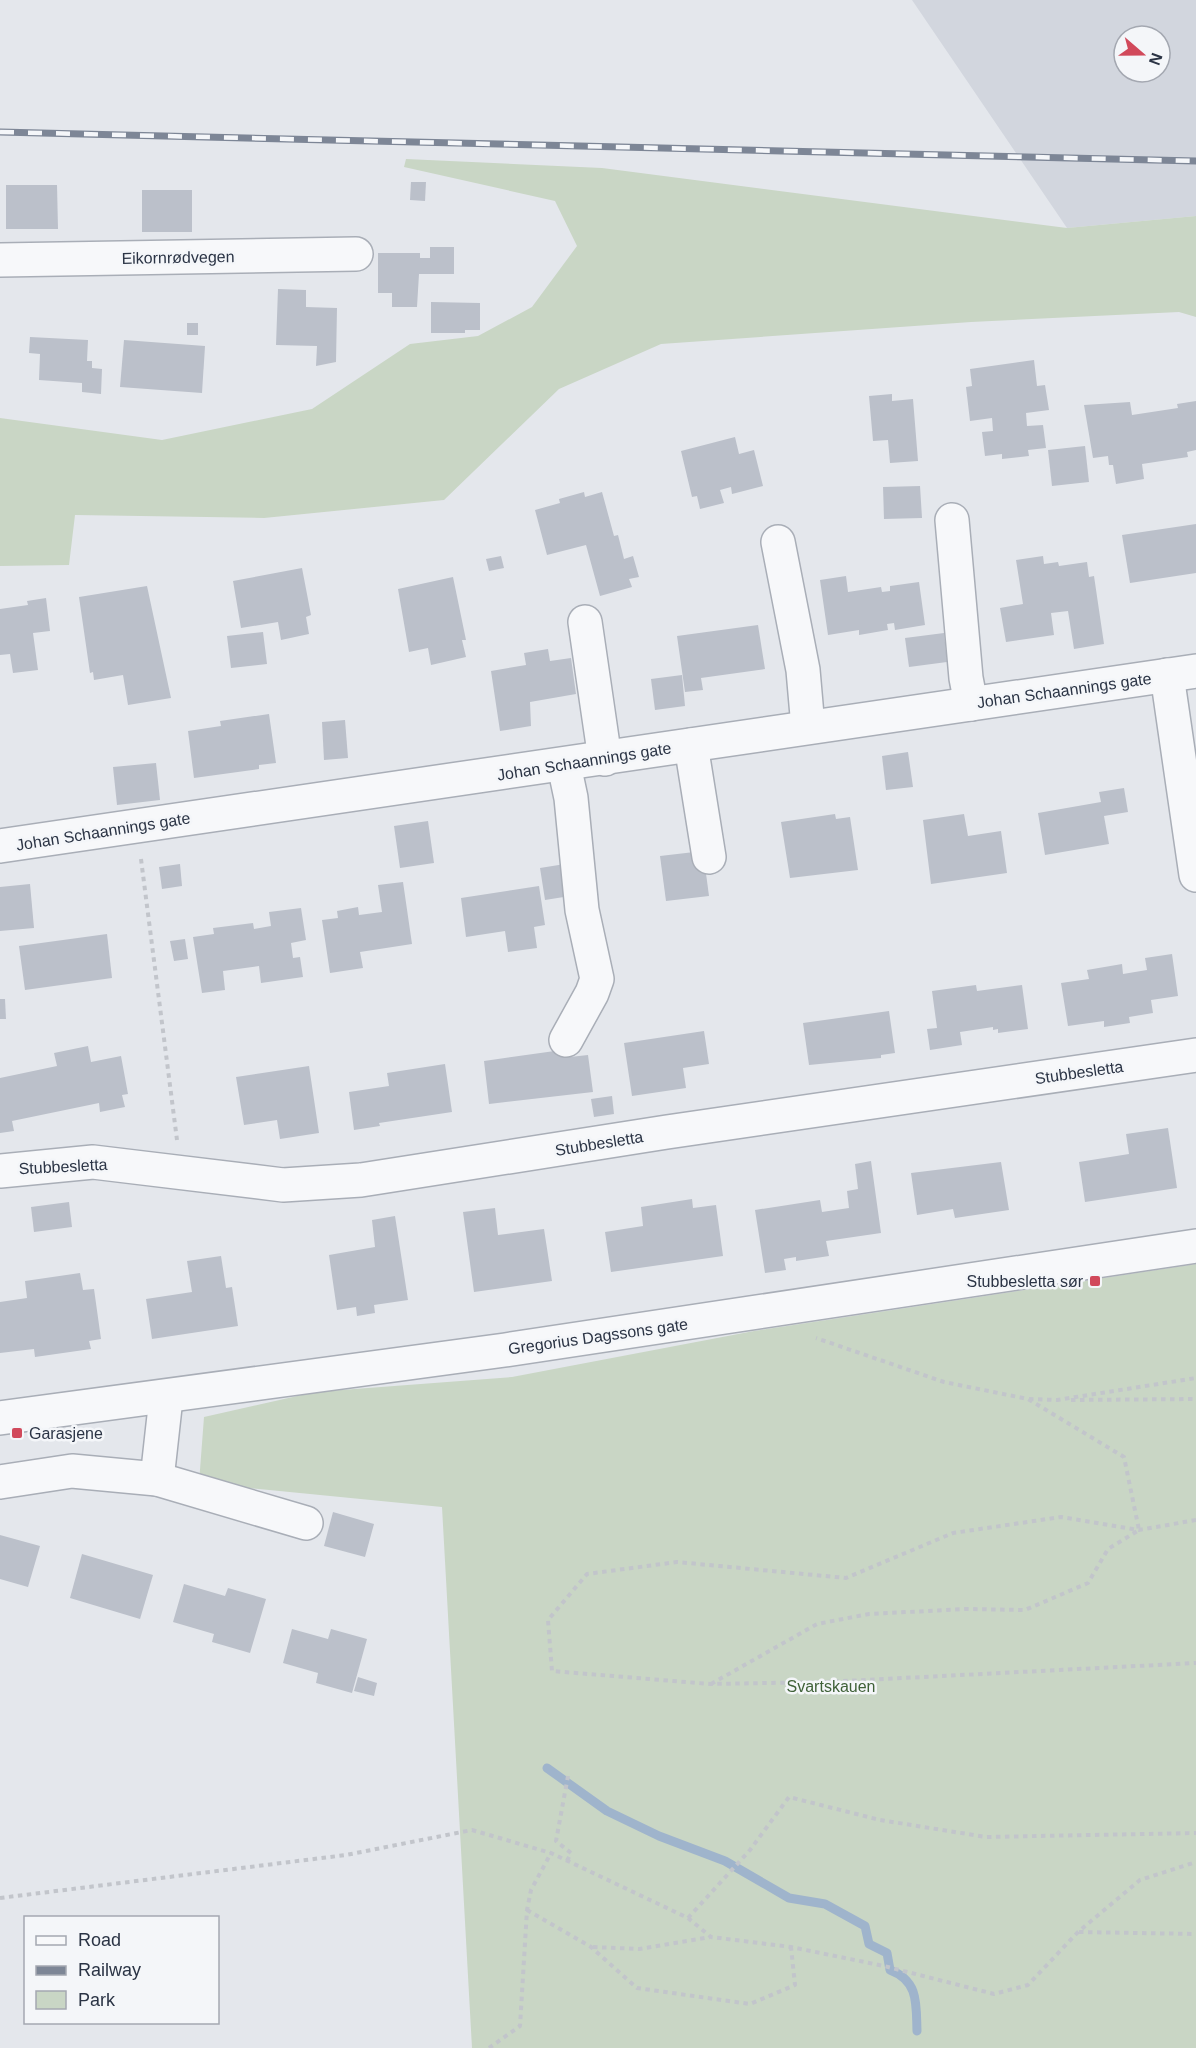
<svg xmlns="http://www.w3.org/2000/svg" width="1196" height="2048" viewBox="0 0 1196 2048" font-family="Arial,sans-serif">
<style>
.built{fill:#d2d6de;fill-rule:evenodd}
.green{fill:#c9d6c5}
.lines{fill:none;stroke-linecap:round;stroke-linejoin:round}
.stream{stroke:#9fb4cc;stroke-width:9}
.building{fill:#bbc0ca}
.minor-casing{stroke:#a9aeb7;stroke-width:36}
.path{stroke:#c2c5cb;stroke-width:4;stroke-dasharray:4.5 4.5;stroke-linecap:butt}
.minor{stroke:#f7f8fa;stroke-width:33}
.rail-casing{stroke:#7d8696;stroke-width:7}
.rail{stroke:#f4f6f9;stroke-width:4.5;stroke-dasharray:14;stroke-linecap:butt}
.poi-dot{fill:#d1495b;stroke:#f4f6f9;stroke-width:2}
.labels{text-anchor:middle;stroke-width:5;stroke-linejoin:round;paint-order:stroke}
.street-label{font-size:16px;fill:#2b3445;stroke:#f4f6f9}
.poi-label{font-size:16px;fill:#2b3445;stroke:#f4f6f9;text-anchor:end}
.park-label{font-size:16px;fill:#3f6138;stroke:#f4f6f9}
</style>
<rect width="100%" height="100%" fill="#e4e7ec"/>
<path class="built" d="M 912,0 L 1196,0 L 1196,216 L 1067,228 ZM 1124,36 L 1160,36 L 1160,72 L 1124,72 Z"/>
<g class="green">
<path d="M 406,159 L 602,168 L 1067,228 L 1196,216 L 1196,317 L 1179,312 L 971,322 L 661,344 L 559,389 L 444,500 L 264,518 L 75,515 L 69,565 L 0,566 L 0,418 L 162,440 L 312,409 L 410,344 L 478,336 L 532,307 L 577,246 L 555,201 L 404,167 Z"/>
<path d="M 1196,1264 L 1196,2048 L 472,2048 L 442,1507 L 199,1483 L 204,1417 L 315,1392 L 512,1377 L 754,1331 Z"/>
</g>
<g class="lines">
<path class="stream" d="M 547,1768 L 607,1811 L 659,1836 L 725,1861 L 789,1898 L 825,1904 L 865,1926 L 869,1944 L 887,1953 L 890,1970 C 919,1981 916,2004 917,2031"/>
</g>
<g class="building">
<path d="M 411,182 L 426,182 L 425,201 L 410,200 Z"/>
<path d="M 6,185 L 57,185 L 58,229 L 6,229 Z"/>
<rect x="142" y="190" width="50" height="42"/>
<path d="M 430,247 L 454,247 L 454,274 L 419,274 L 417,307 L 392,307 L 392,293 L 378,293 L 378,253 L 420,253 L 420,258 L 430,258 Z"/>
<path d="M 278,289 L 306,290 L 306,307 L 337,308 L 336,362 L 316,366 L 317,346 L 276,345 Z"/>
<path d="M 431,302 L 480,303 L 480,330 L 465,330 L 465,333 L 431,333 Z"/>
<rect x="187" y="323" width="11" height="12"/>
<path d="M 30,337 L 88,340 L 87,361 L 92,361 L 92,368 L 102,369 L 101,394 L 82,392 L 82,383 L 39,380 L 40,354 L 29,353 Z"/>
<path d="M 124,340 L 205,346 L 202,393 L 120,387 Z"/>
<path d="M 1034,360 L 1037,386 L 1045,385 L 1049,410 L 1026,413 L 1027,426 L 1043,425 L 1046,448 L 1028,450 L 1029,456 L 1002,459 L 1002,454 L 985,456 L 982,432 L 993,431 L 992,418 L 970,421 L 966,387 L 972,386 L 970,369 Z"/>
<path d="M 892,394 L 892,401 L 913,399 L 918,461 L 890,463 L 888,440 L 873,441 L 869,396 Z"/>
<path d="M 1196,401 L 1196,450 L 1187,452 L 1188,457 L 1142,464 L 1144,479 L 1116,484 L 1113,465 L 1109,465 L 1108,456 L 1093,458 L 1084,405 L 1130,402 L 1132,415 L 1178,408 L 1177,404 Z"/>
<path d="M 735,437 L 739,454 L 754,450 L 763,486 L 732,494 L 731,487 L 720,490 L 724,503 L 700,509 L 697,496 L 692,497 L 681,451 Z"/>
<path d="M 1085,446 L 1089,482 L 1052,486 L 1048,450 Z"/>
<path d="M 920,486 L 922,518 L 884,519 L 883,487 Z"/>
<path d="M 584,492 L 585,497 L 602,492 L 614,536 L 618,535 L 624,559 L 633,556 L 639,577 L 629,579 L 632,587 L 600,596 L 586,545 L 547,555 L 535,510 L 560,503 L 559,499 Z"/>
<path d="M 1196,524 L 1196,573 L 1130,583 L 1122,535 Z"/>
<path d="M 501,556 L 504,568 L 489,571 L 486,559 Z"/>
<path d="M 1043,556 L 1044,564 L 1058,562 L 1059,566 L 1087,562 L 1089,577 L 1094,576 L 1104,644 L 1074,649 L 1068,611 L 1051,613 L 1054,635 L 1006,642 L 1000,608 L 1023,604 L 1016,560 Z"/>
<path d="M 302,568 L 311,615 L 306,617 L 309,634 L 281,640 L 278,622 L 241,628 L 233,581 Z"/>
<path d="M 846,576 L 848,592 L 881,587 L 882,592 L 890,591 L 890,586 L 919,582 L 925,625 L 895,630 L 894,623 L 887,624 L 888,630 L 859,635 L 859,630 L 828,635 L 820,580 Z"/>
<path d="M 453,577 L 466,640 L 462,640 L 466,657 L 431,665 L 428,648 L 409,652 L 398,589 Z"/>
<path d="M 147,586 L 171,698 L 128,705 L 123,675 L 94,680 L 93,672 L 90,673 L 79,597 Z"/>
<path d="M 46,598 L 50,631 L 33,633 L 38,670 L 13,673 L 10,654 L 0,655 L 0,609 L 28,605 L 27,601 Z"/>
<path d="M 758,625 L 765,669 L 701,678 L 703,690 L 685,692 L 677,636 Z"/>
<path d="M 263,632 L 267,664 L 231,668 L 227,636 Z"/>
<path d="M 944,633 L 947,662 L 909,667 L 905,638 Z"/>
<path d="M 548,649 L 550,661 L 571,658 L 576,694 L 530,702 L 531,726 L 500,731 L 491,671 L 526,665 L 524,653 Z"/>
<path d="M 682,675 L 685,706 L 655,710 L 651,679 Z"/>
<path d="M 269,714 L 276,763 L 259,765 L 259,769 L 194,778 L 188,731 L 221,726 L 220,721 Z"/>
<path d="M 345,720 L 348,758 L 324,760 L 322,722 Z"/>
<path d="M 908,752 L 913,787 L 886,790 L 882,756 Z"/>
<path d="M 156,763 L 160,800 L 117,805 L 113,767 Z"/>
<path d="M 1124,788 L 1128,812 L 1104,816 L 1109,844 L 1045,855 L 1038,813 L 1101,802 L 1099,792 Z"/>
<path d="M 835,814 L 836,819 L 850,817 L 858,870 L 790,878 L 781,822 Z"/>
<path d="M 964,814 L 968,836 L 1001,831 L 1007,873 L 931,884 L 923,820 Z"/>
<path d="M 428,821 L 434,863 L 400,868 L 394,826 Z"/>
<path d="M 703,851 L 709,896 L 666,901 L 660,856 Z"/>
<path d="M 180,864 L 182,886 L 162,889 L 159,867 Z"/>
<path d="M 565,864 L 570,896 L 545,900 L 540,868 Z"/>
<path d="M 403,882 L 412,944 L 360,952 L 363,968 L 330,973 L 322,920 L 338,918 L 337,911 L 358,907 L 359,915 L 382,912 L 378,885 Z"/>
<path d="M 30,884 L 34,928 L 0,931 L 0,887 Z"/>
<path d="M 539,886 L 545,925 L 534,927 L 537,948 L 508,952 L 505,931 L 466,937 L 461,898 Z"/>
<path d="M 301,908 L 306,940 L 291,943 L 293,958 L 300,957 L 303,977 L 261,983 L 259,966 L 223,971 L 225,990 L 202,993 L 193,937 L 214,934 L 213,928 L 253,923 L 254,929 L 271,926 L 269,912 Z"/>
<path d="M 107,934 L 112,978 L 25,990 L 19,946 Z"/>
<path d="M 185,939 L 188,959 L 174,961 L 170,941 Z"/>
<path d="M 1172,954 L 1178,996 L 1151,1000 L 1153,1013 L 1129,1017 L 1130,1023 L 1104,1027 L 1104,1021 L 1068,1026 L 1061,983 L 1089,979 L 1087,970 L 1122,964 L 1123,974 L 1147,970 L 1145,958 Z"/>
<path d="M 976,985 L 977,991 L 1022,985 L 1028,1029 L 998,1033 L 998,1029 L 993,1030 L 993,1027 L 960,1032 L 962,1045 L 930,1050 L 927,1029 L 937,1028 L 932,991 Z"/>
<path d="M 0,999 L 5,999 L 6,1019 L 0,1019 Z"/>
<path d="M 889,1011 L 895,1053 L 881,1055 L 881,1058 L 809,1065 L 803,1023 Z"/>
<path d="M 704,1031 L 709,1064 L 683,1068 L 686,1088 L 632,1096 L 624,1043 Z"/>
<path d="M 88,1046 L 91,1062 L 121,1056 L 128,1094 L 122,1095 L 125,1107 L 100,1112 L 99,1103 L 12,1121 L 14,1131 L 0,1133 L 0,1078 L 57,1066 L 54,1053 Z"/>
<path d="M 569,1049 L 570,1057 L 588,1055 L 593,1092 L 489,1104 L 484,1061 Z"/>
<path d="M 445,1064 L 452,1112 L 379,1123 L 380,1126 L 354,1130 L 349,1092 L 389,1086 L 387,1073 Z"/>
<path d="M 309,1066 L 319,1133 L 280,1139 L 277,1120 L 244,1125 L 236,1077 Z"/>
<path d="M 612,1096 L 614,1114 L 594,1117 L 591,1099 Z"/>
<path d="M 1168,1128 L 1177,1188 L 1085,1202 L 1079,1162 L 1129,1154 L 1126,1134 Z"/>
<path d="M 871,1161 L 881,1233 L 826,1241 L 829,1256 L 796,1261 L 796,1257 L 784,1259 L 786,1270 L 765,1273 L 755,1210 L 820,1200 L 822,1212 L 849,1208 L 847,1191 L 858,1189 L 855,1164 Z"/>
<path d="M 1001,1162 L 1009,1210 L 955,1218 L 953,1209 L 917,1215 L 911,1173 Z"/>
<path d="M 692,1199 L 693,1208 L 716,1205 L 723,1256 L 611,1272 L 605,1232 L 643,1226 L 641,1207 Z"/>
<path d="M 69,1202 L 72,1227 L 34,1232 L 31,1207 Z"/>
<path d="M 495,1208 L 498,1235 L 544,1229 L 552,1281 L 474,1292 L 463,1212 Z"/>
<path d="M 395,1216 L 408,1300 L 374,1305 L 375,1313 L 357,1316 L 356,1307 L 337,1310 L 329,1255 L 375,1247 L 372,1220 Z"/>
<path d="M 221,1256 L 226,1288 L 232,1287 L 238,1326 L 152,1339 L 146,1299 L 192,1292 L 187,1261 Z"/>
<path d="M 80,1273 L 83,1290 L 94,1289 L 101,1339 L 89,1341 L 91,1349 L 35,1357 L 34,1349 L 0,1353 L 0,1302 L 27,1298 L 25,1281 Z"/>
<path d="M 333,1512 L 374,1524 L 365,1557 L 324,1546 Z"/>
<path d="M 0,1535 L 40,1546 L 28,1587 L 0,1579 Z"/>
<path d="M 82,1554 L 153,1575 L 140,1619 L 70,1598 Z"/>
<path d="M 184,1584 L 225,1596 L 228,1588 L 266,1599 L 250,1653 L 212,1642 L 214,1634 L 173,1622 Z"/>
<path d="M 292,1629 L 328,1639 L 331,1629 L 367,1639 L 352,1693 L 316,1683 L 318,1673 L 283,1663 Z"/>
<path d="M 358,1677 L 377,1683 L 374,1696 L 354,1691 Z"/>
</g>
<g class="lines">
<g class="minor-casing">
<g id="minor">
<path d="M 0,260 L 356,254"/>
<path d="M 952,520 L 966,678 L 971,704"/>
<path d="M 778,542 L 803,670 L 808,727"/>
<path d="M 585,622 L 605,759"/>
<path d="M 1167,675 L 1196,875"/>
<path d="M 691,745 L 709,857"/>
<path d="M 564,765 L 571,798 L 582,910 L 597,979 L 592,993 L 566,1040"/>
<path d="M 0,846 L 1196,671"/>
<path d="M 0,1171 L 93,1162 L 283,1185 L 361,1180 L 667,1132 L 1196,1055"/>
<path d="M 0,1418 L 505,1350 L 1196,1246"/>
<path d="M 157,1479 L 166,1398"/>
<path d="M 0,1482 L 72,1471 L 157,1479 L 306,1523"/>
</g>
</g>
<g class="path">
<path d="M 141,859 L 177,1140"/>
<path d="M 1029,1399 L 1057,1400 L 1196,1378"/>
<path d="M 1071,1400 L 1196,1399"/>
<path d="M 1196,1520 L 1139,1530 L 1061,1517 L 953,1533 L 846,1578 L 677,1562 L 587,1574 L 548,1620 L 552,1671 L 710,1684 L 825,1682 L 1196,1663"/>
<path d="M 711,1684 L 817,1624 L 869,1614 L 966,1609 L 1025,1610 L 1088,1583 L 1108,1549 L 1139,1530 L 1124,1457 L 1028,1399 L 944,1382 L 816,1338"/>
<path d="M 567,1861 L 571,1853 L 556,1841 L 568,1776"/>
<path d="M 0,1898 L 346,1855 L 472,1830 L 551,1853 L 688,1918 L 711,1937 L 791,1947 L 884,1966 L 994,1994 L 1028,1985 L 1078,1932 L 1140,1880 L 1196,1862"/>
<path d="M 527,1910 L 591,1947 L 637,1988 L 750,2004 L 795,1985 L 791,1947"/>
<path d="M 688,1918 L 750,1850 L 789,1797 L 880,1820 L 986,1837 L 1196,1833"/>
<path d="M 1079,1932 L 1196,1934"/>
<path d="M 593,1947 L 639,1949 L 710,1937"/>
<path d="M 489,2048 L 520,2026 L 527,1910 L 531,1890 L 551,1853"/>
</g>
<use href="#minor" class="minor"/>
<g class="rail-casing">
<path id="rail" d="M 0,132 L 1196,161"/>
</g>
<use href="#rail" class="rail"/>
</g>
<g class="poi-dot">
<rect x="1089" y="1275" width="12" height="12" rx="3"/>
<rect x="11" y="1427" width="12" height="12" rx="3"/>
</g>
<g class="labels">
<g class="street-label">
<text transform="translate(178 257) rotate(-1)" y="6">Eikornrødvegen</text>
<text transform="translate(1064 690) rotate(-8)" y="6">Johan Schaannings gate</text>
<text transform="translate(584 761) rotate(-9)" y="6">Johan Schaannings gate</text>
<text transform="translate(103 831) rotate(-9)" y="6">Johan Schaannings gate</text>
<text transform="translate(1079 1072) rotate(-8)" y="6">Stubbesletta</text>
<text transform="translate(599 1143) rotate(-9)" y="6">Stubbesletta</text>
<text transform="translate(63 1166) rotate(-3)" y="6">Stubbesletta</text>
<text transform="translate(598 1336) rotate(-8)" y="6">Gregorius Dagssons gate</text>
</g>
<g class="poi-label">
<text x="1083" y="1287">Stubbesletta sør</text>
<text x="29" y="1439" text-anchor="start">Garasjene</text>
</g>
<g class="park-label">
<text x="831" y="1692">Svartskauen</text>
</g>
</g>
<rect x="24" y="1916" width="195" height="108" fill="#f4f6f9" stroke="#a4a8b1" stroke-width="1.5"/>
<rect x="36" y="1936" width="30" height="9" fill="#f7f8fa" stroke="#a4a8b1" stroke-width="1.5"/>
<text x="78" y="1946" font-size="18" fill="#2b3445">Road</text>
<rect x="36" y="1966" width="30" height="9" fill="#7d8696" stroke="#a4a8b1" stroke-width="1.5"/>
<text x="78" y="1976" font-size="18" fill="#2b3445">Railway</text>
<rect x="36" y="1991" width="30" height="18" fill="#c9d6c5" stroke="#a4a8b1" stroke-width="1.5"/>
<text x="78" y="2006" font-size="18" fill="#2b3445">Park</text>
<g transform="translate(1142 54) rotate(110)"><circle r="28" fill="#f4f6f9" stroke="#a4a8b1" stroke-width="1.5"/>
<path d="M0-4.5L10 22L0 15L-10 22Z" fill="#d1495b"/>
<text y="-9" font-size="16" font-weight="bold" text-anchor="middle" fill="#2b3445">N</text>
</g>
</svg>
